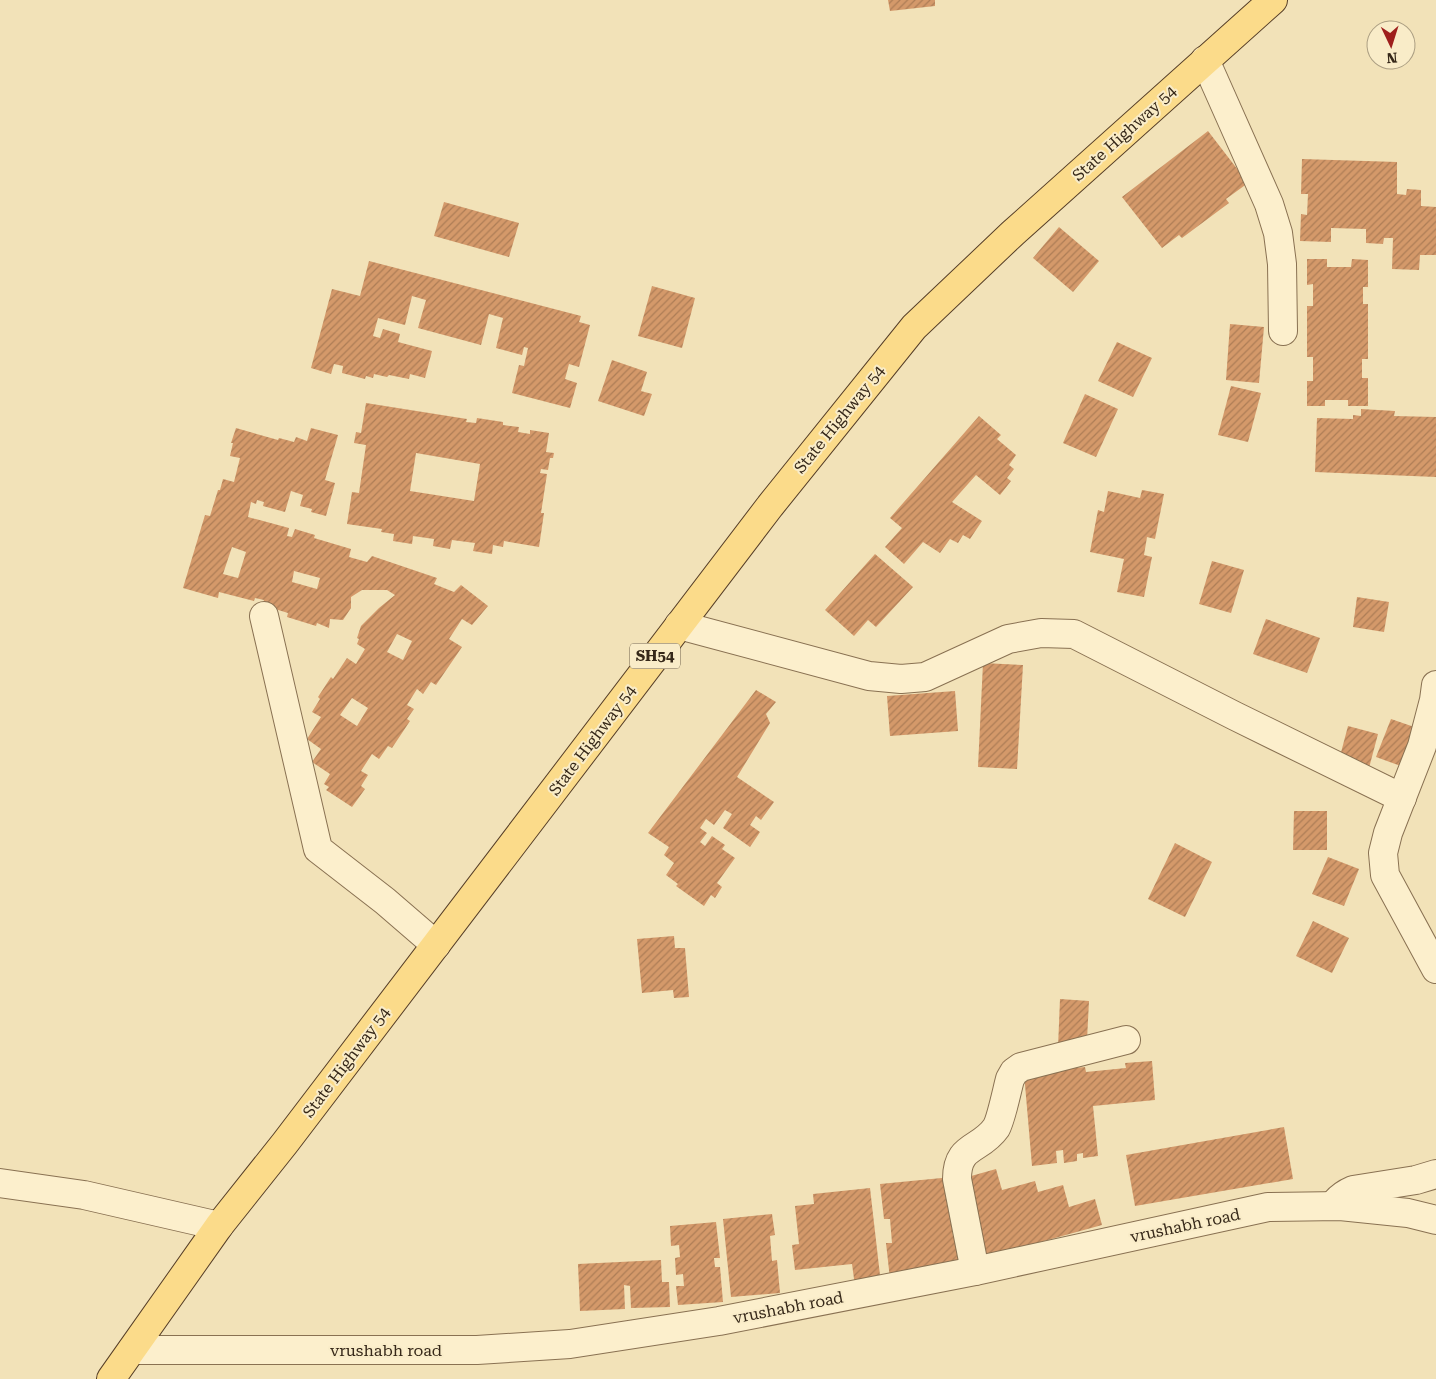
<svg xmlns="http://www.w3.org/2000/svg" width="1436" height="1379" viewBox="0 0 1436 1379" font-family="'Roboto Serif',serif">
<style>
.building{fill:url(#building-hatch);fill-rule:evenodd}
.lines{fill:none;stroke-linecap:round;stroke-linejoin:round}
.minor-casing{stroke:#897152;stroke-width:30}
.major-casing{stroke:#563e27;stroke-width:30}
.minor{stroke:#fcefcc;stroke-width:28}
.major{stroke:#fbdb8a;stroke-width:28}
.labels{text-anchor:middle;stroke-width:4;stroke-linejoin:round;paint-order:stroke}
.shield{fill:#f9ecc8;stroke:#70634e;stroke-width:1}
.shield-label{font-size:15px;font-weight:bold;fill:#362819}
.street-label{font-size:16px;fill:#362819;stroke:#f9ecc8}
</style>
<defs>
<pattern id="building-hatch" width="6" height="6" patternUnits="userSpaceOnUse" patternTransform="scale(1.25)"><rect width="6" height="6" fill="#d4996a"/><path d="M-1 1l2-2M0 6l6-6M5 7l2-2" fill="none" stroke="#ad7d56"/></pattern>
</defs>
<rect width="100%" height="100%" fill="#f2e2b8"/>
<g class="building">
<path d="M 888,0 L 935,0 L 935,6 L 890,11 Z"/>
<path d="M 1208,131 L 1248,183 L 1226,199 L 1229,203 L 1182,238 L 1179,235 L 1162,248 L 1122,197 Z"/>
<path d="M 1302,159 L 1397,162 L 1397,194 L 1406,195 L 1407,189 L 1421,190 L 1421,206 L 1436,207 L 1436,255 L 1420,255 L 1419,270 L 1392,269 L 1393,238 L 1384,238 L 1383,244 L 1366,243 L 1366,229 L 1331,228 L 1331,242 L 1300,241 L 1301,214 L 1307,215 L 1308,194 L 1301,194 Z"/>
<path d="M 444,202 L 519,223 L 509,257 L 434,236 Z"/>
<path d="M 1059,227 L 1099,261 L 1073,292 L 1033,258 Z"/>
<path d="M 1307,259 L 1327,259 L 1327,267 L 1351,267 L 1352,259 L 1368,260 L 1368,287 L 1363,287 L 1363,304 L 1368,304 L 1368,359 L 1362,359 L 1362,378 L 1368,378 L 1368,406 L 1348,406 L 1348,400 L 1325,400 L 1325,406 L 1307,406 L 1307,381 L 1313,381 L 1313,357 L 1307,357 L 1307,306 L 1313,306 L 1313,284 L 1307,285 Z"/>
<path d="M 369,261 L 581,316 L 579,322 L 590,325 L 579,367 L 569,364 L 565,379 L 577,383 L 570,408 L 512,393 L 519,365 L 524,366 L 528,348 L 524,347 L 522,355 L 496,348 L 503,318 L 489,314 L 481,345 L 418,328 L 426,300 L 412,296 L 405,325 L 378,318 L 373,336 L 380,338 L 383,329 L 400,334 L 398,342 L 432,351 L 425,378 L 410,374 L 409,379 L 389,375 L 387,377 L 374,374 L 373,378 L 366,376 L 365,379 L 342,373 L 343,366 L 334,364 L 331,374 L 311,368 L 332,289 L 360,296 Z"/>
<path d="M 652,286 L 695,298 L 682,348 L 638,336 Z"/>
<path d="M 1230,324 L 1264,327 L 1259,383 L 1226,380 Z"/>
<path d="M 1117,342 L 1152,358 L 1133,397 L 1098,381 Z"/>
<path d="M 612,360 L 647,372 L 641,391 L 652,394 L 644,416 L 598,401 Z"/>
<path d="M 1231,386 L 1261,393 L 1248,442 L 1218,435 Z"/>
<path d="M 1085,394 L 1118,409 L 1096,457 L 1063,443 Z"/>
<path d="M 366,403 L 467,419 L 466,422 L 476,423 L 477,418 L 503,422 L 503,425 L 519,427 L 518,432 L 530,434 L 530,430 L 549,433 L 546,452 L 554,453 L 553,458 L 550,458 L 548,470 L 541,469 L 540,473 L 547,474 L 541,513 L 544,513 L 539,547 L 504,541 L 503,547 L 493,545 L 492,554 L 473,551 L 475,543 L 452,540 L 450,549 L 433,546 L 434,539 L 413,536 L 412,544 L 393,541 L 394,534 L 381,532 L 382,529 L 347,524 L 352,492 L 359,493 L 366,445 L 354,443 L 356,432 L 361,433 ZM 416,453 L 480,464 L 474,501 L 410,491 Z"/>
<path d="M 1361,409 L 1395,411 L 1394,416 L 1436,417 L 1436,477 L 1315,472 L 1317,418 L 1353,419 L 1353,415 L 1361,416 Z"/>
<path d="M 979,416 L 1001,435 L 997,439 L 1016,455 L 1009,465 L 1014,469 L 1007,478 L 1011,481 L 1000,495 L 976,475 L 952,502 L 982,521 L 970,539 L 963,535 L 958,543 L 950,539 L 940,553 L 923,542 L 904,564 L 885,547 L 902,528 L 890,518 Z"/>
<path d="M 236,428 L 278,440 L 279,438 L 294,442 L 296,437 L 307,441 L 311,428 L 338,435 L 325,480 L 335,483 L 326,516 L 311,512 L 312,509 L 300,506 L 303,495 L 291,491 L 285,512 L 263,506 L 264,502 L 257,500 L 256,504 L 251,502 L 248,517 L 289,528 L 287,536 L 292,537 L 295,529 L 315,535 L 314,538 L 351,549 L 349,557 L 367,562 L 372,556 L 437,578 L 434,584 L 454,592 L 461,585 L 488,606 L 472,625 L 462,619 L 449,639 L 462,647 L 436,685 L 431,682 L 423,694 L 417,689 L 407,705 L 414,709 L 407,719 L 410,721 L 392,748 L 388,746 L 379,759 L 372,754 L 361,771 L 368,775 L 361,786 L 365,789 L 352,807 L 326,790 L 329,787 L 324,784 L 330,774 L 312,762 L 321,749 L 307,739 L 321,717 L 312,712 L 320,699 L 318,697 L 331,677 L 333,679 L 347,658 L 356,664 L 365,649 L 357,644 L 359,639 L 357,638 L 361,626 L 379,608 L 395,595 L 387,590 L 362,590 L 351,597 L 351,608 L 343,620 L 330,619 L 329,628 L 317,623 L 316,626 L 287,617 L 288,613 L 275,609 L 276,607 L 263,603 L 264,600 L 255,598 L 254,601 L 219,592 L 218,598 L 183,588 L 205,515 L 210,516 L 218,490 L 220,490 L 223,479 L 234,482 L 240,458 L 230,456 L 233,443 L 231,443 ZM 232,547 L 246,552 L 238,578 L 223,574 ZM 294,571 L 320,578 L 317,589 L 292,582 ZM 397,634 L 412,641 L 403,660 L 387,652 ZM 352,698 L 368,708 L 357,726 L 340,715 Z"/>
<path d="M 1142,490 L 1164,494 L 1155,539 L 1147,537 L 1144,555 L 1152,557 L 1144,597 L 1117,592 L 1124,559 L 1090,552 L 1098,510 L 1104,512 L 1108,491 L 1140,498 Z"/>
<path d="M 875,554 L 913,587 L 876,627 L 868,620 L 854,636 L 825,610 Z"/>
<path d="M 1212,561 L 1244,570 L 1231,613 L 1199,604 Z"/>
<path d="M 1357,597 L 1389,602 L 1384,632 L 1353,627 Z"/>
<path d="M 1266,619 L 1320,638 L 1307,673 L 1253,654 Z"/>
<path d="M 983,663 L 1023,665 L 1017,769 L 978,767 Z"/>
<path d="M 756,690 L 776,702 L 766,714 L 770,723 L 737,777 L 774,802 L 761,820 L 756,816 L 750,825 L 760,832 L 750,847 L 723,828 L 732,814 L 725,810 L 714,825 L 706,819 L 700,828 L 707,833 L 700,842 L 705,846 L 712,836 L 725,845 L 722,849 L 735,858 L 717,883 L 722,887 L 715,898 L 711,895 L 704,906 L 676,886 L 678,884 L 666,875 L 674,863 L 664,855 L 669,847 L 648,833 Z"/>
<path d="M 955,691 L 958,731 L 890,736 L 887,696 Z"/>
<path d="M 1391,719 L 1423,730 L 1409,769 L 1376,757 Z"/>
<path d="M 1348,726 L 1378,734 L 1369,768 L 1339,760 Z"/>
<path d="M 1294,811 L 1327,811 L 1327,850 L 1293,850 Z"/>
<path d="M 1175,843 L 1212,862 L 1185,917 L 1148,899 Z"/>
<path d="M 1328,857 L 1359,869 L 1344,906 L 1312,894 Z"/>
<path d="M 1313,921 L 1349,938 L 1332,973 L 1296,956 Z"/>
<path d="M 674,936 L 675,948 L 685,948 L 689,997 L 674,998 L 673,990 L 642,993 L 637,939 Z"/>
<path d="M 1060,999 L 1089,1001 L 1087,1040 L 1058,1048 Z"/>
<path d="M 1152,1061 L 1155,1100 L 1093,1106 L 1098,1156 L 1083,1158 L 1083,1153 L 1077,1154 L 1077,1161 L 1064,1163 L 1063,1150 L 1056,1151 L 1057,1163 L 1032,1166 L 1024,1073 L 1085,1067 L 1086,1072 L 1126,1068 L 1125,1063 Z"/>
<path d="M 1284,1127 L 1293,1179 L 1135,1206 L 1126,1155 Z"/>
<path d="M 996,1169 L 1002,1190 L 1035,1181 L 1038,1192 L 1063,1185 L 1069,1207 L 1095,1199 L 1102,1225 L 986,1257 L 964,1178 Z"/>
<path d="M 952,1177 L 950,1211 L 953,1237 L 958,1237 L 962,1272 L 890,1279 L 886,1243 L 892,1243 L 890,1219 L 884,1219 L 880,1184 Z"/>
<path d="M 870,1188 L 881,1284 L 855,1286 L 852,1264 L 795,1270 L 792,1245 L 799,1244 L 795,1206 L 814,1204 L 813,1194 Z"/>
<path d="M 772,1214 L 775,1235 L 770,1236 L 772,1261 L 777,1260 L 780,1293 L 731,1297 L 723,1219 Z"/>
<path d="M 716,1222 L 720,1258 L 714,1258 L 715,1267 L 720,1267 L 723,1302 L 678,1305 L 676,1286 L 684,1286 L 683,1274 L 676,1275 L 675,1258 L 680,1257 L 679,1245 L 671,1246 L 670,1226 Z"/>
<path d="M 661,1260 L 662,1282 L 669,1282 L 670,1307 L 631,1308 L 630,1286 L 624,1285 L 625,1309 L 580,1311 L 578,1264 Z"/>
</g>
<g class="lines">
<g class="minor-casing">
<g id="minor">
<path d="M 1205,60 L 1269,204 L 1278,233 L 1282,264 L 1283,331"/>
<path d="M 264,616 L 318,849 L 385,901 L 436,945"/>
<path d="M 679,625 L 869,676 L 901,679 L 925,677 L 1008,639 L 1041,633 L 1074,634 L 1235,716 L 1402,798"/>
<path d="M 1436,685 L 1434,700 L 1422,746 L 1388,833 L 1383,853 L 1385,875 L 1436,969"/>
<path d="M 0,1183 L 84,1195 L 219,1226"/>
<path d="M 1340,1206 L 1336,1202 C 1341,1196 1346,1193 1353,1190 L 1416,1180 L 1436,1174"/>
<path d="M 975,1271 L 957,1179 C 957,1144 980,1151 996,1128 C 1001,1120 1007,1090 1010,1079 L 1014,1072 L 1021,1067 L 1126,1040"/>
<path d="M 132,1350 L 477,1350 L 570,1344 L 719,1321 L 975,1271 L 1268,1207 L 1340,1206 L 1408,1213 L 1436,1220"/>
</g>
</g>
<g class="major-casing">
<path id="major" d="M 111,1379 L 219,1226 L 285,1143 L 770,506 L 914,327 L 1013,233 L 1273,0"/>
</g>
<use href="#minor" class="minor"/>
<use href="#major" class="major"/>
</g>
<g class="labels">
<rect class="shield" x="630" y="643.5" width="50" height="25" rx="4"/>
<g class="shield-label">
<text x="655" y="661">SH54</text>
</g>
<g class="street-label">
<text transform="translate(1124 133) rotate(-42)" y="6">State Highway 54</text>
<text transform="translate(839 419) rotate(-51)" y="6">State Highway 54</text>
<text transform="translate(592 740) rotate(-53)" y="6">State Highway 54</text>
<text transform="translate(346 1062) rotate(-53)" y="6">State Highway 54</text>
<text transform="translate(1185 1225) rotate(-12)" y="6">vrushabh road</text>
<text transform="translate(788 1307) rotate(-11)" y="6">vrushabh road</text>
<text x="386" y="1356">vrushabh road</text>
</g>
</g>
<g transform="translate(1391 45) rotate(176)"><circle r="24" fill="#f9ecc8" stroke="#ab9e82"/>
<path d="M0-4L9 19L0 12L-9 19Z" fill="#9e1f1c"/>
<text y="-8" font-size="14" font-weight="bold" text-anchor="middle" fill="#362819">N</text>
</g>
</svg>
